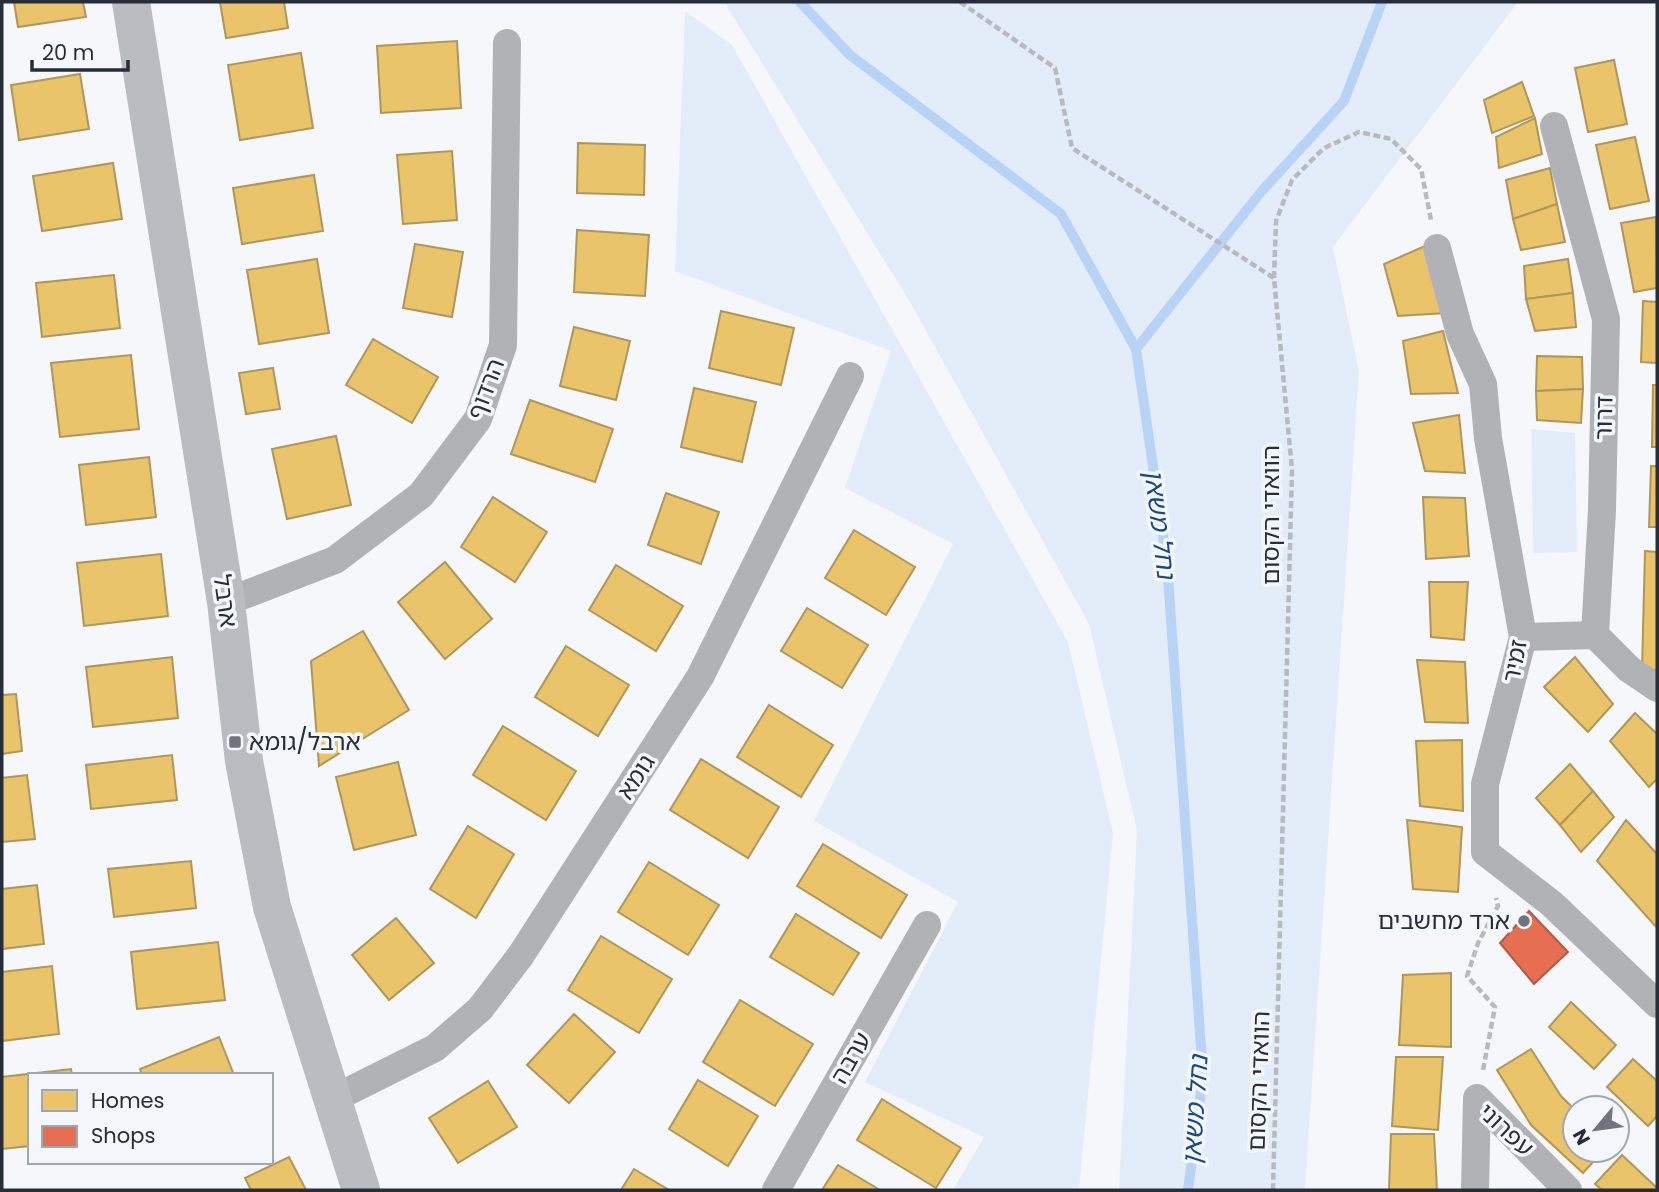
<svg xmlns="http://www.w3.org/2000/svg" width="1659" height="1192" viewBox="0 0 1659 1192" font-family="Poppins,'Noto Sans Hebrew',sans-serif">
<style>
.green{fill:#e3edf9}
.homes{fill:#e9c46a;stroke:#af975b;stroke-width:2}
.shops{fill:#e76f51;stroke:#ad5c4a;stroke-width:2}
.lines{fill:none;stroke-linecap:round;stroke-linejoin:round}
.stream{stroke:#b9d3f6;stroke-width:10}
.path{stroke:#b8babd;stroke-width:4.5;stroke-dasharray:7 3.5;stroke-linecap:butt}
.street{stroke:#b0b2b6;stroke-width:28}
.secondary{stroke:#b9bcc0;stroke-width:38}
.poi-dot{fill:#6f747d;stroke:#f3f7fc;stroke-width:2.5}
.labels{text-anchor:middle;stroke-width:7;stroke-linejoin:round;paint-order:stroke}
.street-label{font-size:24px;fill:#272e39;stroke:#f3f7fc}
.poi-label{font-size:24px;fill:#272e39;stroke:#f3f7fc;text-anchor:start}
.water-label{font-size:26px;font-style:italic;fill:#1b4983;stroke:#f3f7fc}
</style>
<rect width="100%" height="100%" fill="#f5f7fa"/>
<g class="green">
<path d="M 714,2 L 1518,2 L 1333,247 L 1359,372 L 1305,1190 L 1119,1190 L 1137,831 L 1089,624 L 910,302 L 726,5 Z"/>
<path d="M 685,11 L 732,45 L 1068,642 L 1113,833 L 1079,1190 L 953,1190 L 984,1137 L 865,1082 L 958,902 L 814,821 L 953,544 L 845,488 L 891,351 L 675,271 Z"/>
<path d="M 1531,429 L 1575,433 L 1577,552 L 1533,553 Z"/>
</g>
<g class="homes">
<path d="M 14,2 L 83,2 L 86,17 L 18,27 Z"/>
<path d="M 220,2 L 284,2 L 288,28 L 226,38 Z"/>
<path d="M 457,41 L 461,108 L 381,113 L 377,46 Z"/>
<path d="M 301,53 L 313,128 L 240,140 L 228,65 Z"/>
<path d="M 1614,60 L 1627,124 L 1588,132 L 1575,68 Z"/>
<path d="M 80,74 L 89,129 L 19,140 L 11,85 Z"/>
<path d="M 1522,82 L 1534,116 L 1492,133 L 1484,100 Z"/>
<path d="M 1535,118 L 1542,154 L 1499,168 L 1496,137 Z"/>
<path d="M 1635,137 L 1649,201 L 1610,209 L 1596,145 Z"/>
<path d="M 578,143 L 645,145 L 644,195 L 577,193 Z"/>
<path d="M 452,151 L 457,220 L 403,224 L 397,155 Z"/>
<path d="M 113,163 L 122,219 L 42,231 L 33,176 Z"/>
<path d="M 1550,168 L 1557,204 L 1513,219 L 1506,180 Z"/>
<path d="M 314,175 L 323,231 L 242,244 L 233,188 Z"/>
<path d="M 1557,204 L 1565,242 L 1521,250 L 1513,219 Z"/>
<path d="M 1656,217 L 1657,288 L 1634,292 L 1621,223 Z"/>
<path d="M 577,230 L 649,235 L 645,296 L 574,292 Z"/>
<path d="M 1432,243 L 1446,313 L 1398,316 L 1384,264 Z"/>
<path d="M 415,244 L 463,252 L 452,317 L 403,308 Z"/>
<path d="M 317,259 L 329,333 L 259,344 L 247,270 Z"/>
<path d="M 1568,259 L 1573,293 L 1526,299 L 1524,266 Z"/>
<path d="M 114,275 L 120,328 L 42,337 L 36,283 Z"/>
<path d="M 1573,293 L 1576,327 L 1535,331 L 1526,299 Z"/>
<path d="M 1643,301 L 1657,302 L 1657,363 L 1641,362 Z"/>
<path d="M 721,311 L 794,328 L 781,385 L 709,368 Z"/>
<path d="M 574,327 L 630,341 L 616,400 L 560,386 Z"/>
<path d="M 1443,331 L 1458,393 L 1411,394 L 1403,341 Z"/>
<path d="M 373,339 L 438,377 L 412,423 L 346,385 Z"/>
<path d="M 131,355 L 139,429 L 60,437 L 51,363 Z"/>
<path d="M 1537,356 L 1582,357 L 1583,389 L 1536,391 Z"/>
<path d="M 273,368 L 280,409 L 246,414 L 239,373 Z"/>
<path d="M 1653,385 L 1657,385 L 1657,447 L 1652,447 Z"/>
<path d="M 694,388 L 756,402 L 742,462 L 681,447 Z"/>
<path d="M 1583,389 L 1581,423 L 1537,420 L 1536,391 Z"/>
<path d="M 530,400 L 613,429 L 595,482 L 511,454 Z"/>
<path d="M 1459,415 L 1465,473 L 1425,471 L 1413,423 Z"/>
<path d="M 336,436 L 351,505 L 287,519 L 272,449 Z"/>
<path d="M 149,457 L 156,517 L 86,525 L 79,465 Z"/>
<path d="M 1651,466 L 1657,466 L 1657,527 L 1649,527 Z"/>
<path d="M 666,493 L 719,512 L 701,564 L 648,545 Z"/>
<path d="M 493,497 L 547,532 L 515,582 L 461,547 Z"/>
<path d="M 1423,497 L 1465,498 L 1469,556 L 1426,559 Z"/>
<path d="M 854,530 L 915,567 L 886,615 L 825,578 Z"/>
<path d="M 1645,551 L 1657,552 L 1657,670 L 1642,670 Z"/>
<path d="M 161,554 L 168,616 L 84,626 L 77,563 Z"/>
<path d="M 445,562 L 492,619 L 445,659 L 398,602 Z"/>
<path d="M 616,565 L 683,606 L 656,651 L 589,610 Z"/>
<path d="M 1429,582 L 1468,582 L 1464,640 L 1431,637 Z"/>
<path d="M 807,608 L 868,645 L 842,688 L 781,651 Z"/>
<path d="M 363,631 L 409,710 L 319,766 L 311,661 Z"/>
<path d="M 566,646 L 629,685 L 598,736 L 535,697 Z"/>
<path d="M 172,657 L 178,718 L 93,727 L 86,667 Z"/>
<path d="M 1575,657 L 1613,704 L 1588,732 L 1544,687 Z"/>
<path d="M 1417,660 L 1465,662 L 1468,723 L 1425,722 Z"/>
<path d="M 16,694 L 22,751 L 2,754 L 2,695 Z"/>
<path d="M 769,705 L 833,745 L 801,797 L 737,757 Z"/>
<path d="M 1635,713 L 1657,734 L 1657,779 L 1649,787 L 1610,741 Z"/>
<path d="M 503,726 L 576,771 L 546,820 L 473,775 Z"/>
<path d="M 1462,740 L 1463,811 L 1420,806 L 1416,741 Z"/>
<path d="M 172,755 L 177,800 L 91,809 L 86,765 Z"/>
<path d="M 701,759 L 779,807 L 748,858 L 670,810 Z"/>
<path d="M 398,762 L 416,835 L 354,850 L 336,777 Z"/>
<path d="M 1570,764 L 1593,791 L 1560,825 L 1536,798 Z"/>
<path d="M 27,775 L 35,839 L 2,842 L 2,778 Z"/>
<path d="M 1593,791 L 1614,817 L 1581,852 L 1560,825 Z"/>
<path d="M 1407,820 L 1462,827 L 1458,892 L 1413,889 Z"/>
<path d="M 1626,820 L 1657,854 L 1657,928 L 1597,861 Z"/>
<path d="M 468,826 L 514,854 L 476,918 L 430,889 Z"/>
<path d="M 823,844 L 907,895 L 881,938 L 797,886 Z"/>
<path d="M 191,861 L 196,908 L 114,917 L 108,869 Z"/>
<path d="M 649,862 L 719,905 L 688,955 L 618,912 Z"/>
<path d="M 37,885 L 44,944 L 2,949 L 2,889 Z"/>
<path d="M 796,914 L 859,953 L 833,995 L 770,957 Z"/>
<path d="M 396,918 L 434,963 L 389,1000 L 352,955 Z"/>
<path d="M 601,936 L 672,979 L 639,1033 L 568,990 Z"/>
<path d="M 218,942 L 225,1000 L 137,1009 L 131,952 Z"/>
<path d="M 52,966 L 59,1034 L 2,1041 L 2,972 Z"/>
<path d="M 1451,973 L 1451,1047 L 1399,1045 L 1403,975 Z"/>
<path d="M 740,1000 L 813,1044 L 775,1106 L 703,1062 Z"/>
<path d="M 1571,1002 L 1616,1045 L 1594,1069 L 1549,1027 Z"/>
<path d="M 574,1014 L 615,1052 L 569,1103 L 527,1065 Z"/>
<path d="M 219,1037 L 234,1075 L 142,1075 L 140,1069 Z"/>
<path d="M 1531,1049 L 1561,1096 L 1575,1110 L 1575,1150 L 1604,1150 L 1583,1173 L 1531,1125 L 1497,1070 Z"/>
<path d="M 1396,1057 L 1443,1057 L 1438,1130 L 1392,1126 Z"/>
<path d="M 1633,1059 L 1657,1081 L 1657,1116 L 1648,1126 L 1607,1087 Z"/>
<path d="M 71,1069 L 72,1075 L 30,1075 L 30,1146 L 2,1149 L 2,1077 Z"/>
<path d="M 698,1080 L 758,1116 L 728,1166 L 669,1129 Z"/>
<path d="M 488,1081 L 517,1127 L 458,1163 L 429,1118 Z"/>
<path d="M 882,1099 L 961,1148 L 936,1188 L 857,1140 Z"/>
<path d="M 1391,1134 L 1434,1134 L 1437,1190 L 1389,1190 Z"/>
<path d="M 1622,1155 L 1657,1188 L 1657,1190 L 1602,1190 L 1595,1184 Z"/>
<path d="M 289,1157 L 306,1190 L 251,1190 L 245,1178 Z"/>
<path d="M 838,1165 L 880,1190 L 822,1190 Z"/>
<path d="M 634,1169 L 669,1190 L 621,1190 Z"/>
</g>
<path class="shops" d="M 1529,911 L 1568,952 L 1534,984 L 1500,943 Z"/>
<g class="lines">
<g class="stream">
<path d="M 800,2 L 850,55 L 1061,214 L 1136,349 L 1167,563 L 1203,1076 L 1188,1190"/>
<path d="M 1136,349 L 1261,192 L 1344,101 L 1382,2"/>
</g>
<g class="path">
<path d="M 960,2 L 1055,68 L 1072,148 L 1274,278 L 1292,470 L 1273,1190"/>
<path d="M 1274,278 L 1276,221 L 1292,180 L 1324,148 L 1359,132 L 1391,139 L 1421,169 L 1431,220"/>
<path d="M 1483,1070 L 1495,1007 L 1467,976 L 1478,943 L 1498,906 L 1496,898"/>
</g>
<g class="street">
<path d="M 1554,126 L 1606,319 L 1602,510 L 1595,635 L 1629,669 L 1657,688"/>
<path d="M 1437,248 L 1460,334 L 1483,384 L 1488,438 L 1523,637 L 1485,784 L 1485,852 L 1552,904 L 1657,1004"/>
<path d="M 226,602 L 335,560 L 421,495 L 478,419 L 503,345 L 507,43"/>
<path d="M 1523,637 L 1595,635"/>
<path d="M 331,1100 L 435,1048 L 480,1009 L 521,955 L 700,677 L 850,376"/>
<path d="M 776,1190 L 927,925"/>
<path d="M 1475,1190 L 1477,1098 L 1568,1190"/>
</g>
<path class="secondary" d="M 131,2 L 226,602 L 244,761 L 272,907 L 361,1190"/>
</g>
<g class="poi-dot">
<rect x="228" y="735" width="14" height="14" rx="3.5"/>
<circle cx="1524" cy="921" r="7"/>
</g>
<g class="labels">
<g class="street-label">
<text transform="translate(486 389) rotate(-69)" y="8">הרדוף</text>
<text transform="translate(1604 418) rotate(-89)" y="8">דרור</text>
<text transform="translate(1271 515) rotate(-90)" y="8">הוואדי הקסום</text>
<text transform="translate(225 601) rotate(82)" y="8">ארבל</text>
<text transform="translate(1515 661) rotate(-79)" y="8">זמיר</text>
<text transform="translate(636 777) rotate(-57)" y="8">גומא</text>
<text transform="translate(851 1058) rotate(-60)" y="8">ערבה</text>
<text transform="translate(1259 1081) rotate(-88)" y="8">הוואדי הקסום</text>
<text transform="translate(1506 1130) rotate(43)" y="8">עפרוני</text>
</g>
<g class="poi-label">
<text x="249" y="750">ארבל/גומא</text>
<text x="1510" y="929" text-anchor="end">ארד מחשבים</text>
</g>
<g class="water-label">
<text transform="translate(1160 524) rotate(83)" y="9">נחל משאן</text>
<text transform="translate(1195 1110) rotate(-86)" y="9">נחל משאן</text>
</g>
</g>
<rect width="1659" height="1192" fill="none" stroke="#272e39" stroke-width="7"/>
<rect x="28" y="1073" width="245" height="91" fill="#f3f7fc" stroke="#a1a7ae" stroke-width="2"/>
<rect x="42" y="1090" width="35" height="21" fill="#e9c46a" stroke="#a1a7ae" stroke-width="2"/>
<text x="91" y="1108" font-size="21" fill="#272e39">Homes</text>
<rect x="42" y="1126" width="35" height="21" fill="#e76f51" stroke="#a1a7ae" stroke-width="2"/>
<text x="91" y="1143" font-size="21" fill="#272e39">Shops</text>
<g transform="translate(1596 1129) rotate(241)"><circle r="33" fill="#f3f7fc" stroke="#a1a7ae" stroke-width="2"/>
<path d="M0-5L12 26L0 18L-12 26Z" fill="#6f747d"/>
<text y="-10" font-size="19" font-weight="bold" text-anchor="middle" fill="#272e39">N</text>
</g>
<path d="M32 60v10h96v-10" fill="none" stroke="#272e39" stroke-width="3.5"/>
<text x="42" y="60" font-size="21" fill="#272e39" stroke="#f3f7fc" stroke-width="5" paint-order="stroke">20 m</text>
</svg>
